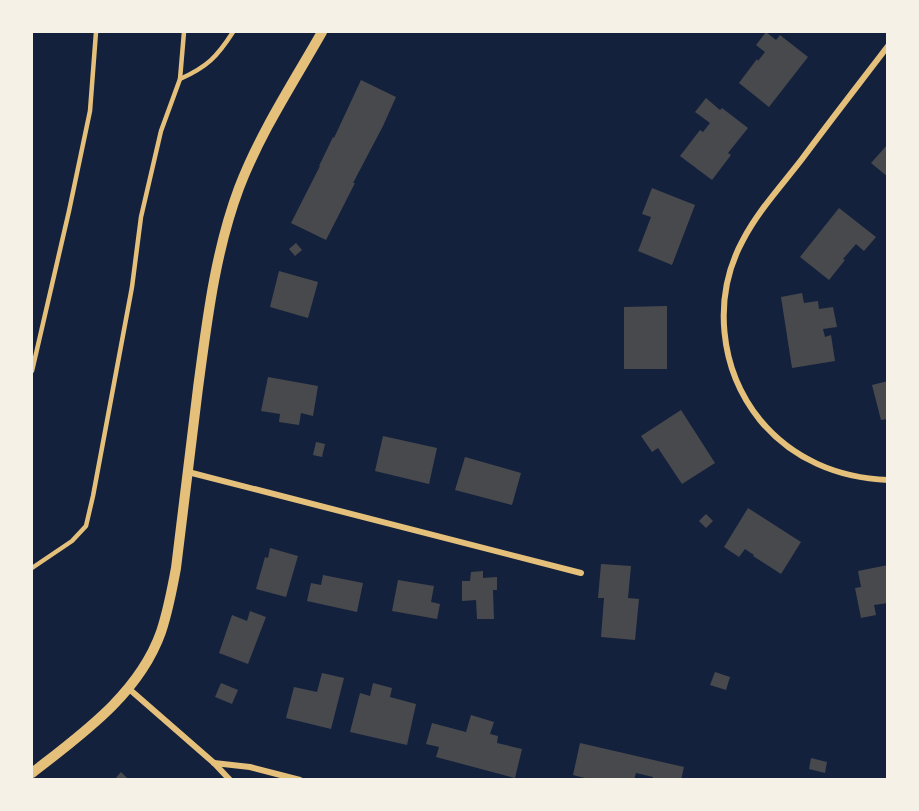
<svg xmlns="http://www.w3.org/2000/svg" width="919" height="811" viewBox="0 0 919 811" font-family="Commissioner,sans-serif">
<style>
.building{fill:#48494c}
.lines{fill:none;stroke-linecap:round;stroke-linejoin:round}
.service{stroke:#e5c07b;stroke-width:4.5}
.minor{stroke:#e5c07b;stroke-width:6}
.tertiary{stroke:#e5c07b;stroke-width:10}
</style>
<rect width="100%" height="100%" fill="#14213d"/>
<g class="building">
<path d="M 766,32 L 776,40 L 780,35 L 808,57 L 769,107 L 739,83 L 757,59 L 758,61 L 765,52 L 756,45 Z"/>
<path d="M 361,80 L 396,97 L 383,126 L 353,183 L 355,183 L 326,240 L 291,223 L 320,166 L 319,166 L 333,137 L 334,138 Z"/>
<path d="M 706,98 L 720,110 L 722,108 L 748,128 L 728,153 L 731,155 L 712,180 L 680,156 L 700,130 L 703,132 L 710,123 L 695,112 Z"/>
<path d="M 888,144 L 888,177 L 871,163 Z"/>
<path d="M 652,188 L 695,205 L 672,265 L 638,251 L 651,217 L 642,214 Z"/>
<path d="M 839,208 L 876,237 L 864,251 L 856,244 L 843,259 L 845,260 L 829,280 L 800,257 Z"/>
<path d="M 296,243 L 302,250 L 295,256 L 289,249 Z"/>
<path d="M 279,271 L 318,282 L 308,318 L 270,307 Z"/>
<path d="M 802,293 L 804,303 L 818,301 L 819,309 L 833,307 L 837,327 L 823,329 L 825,337 L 831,335 L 835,361 L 792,368 L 781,297 Z"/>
<path d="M 667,306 L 667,369 L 624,369 L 624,307 Z"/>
<path d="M 268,377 L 318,386 L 313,416 L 301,413 L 299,425 L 279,422 L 280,414 L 261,411 Z"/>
<path d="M 888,381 L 888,419 L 881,420 L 872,385 Z"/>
<path d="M 681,410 L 715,463 L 682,484 L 658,448 L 652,452 L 641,436 Z"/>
<path d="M 383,436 L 437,448 L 429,484 L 375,471 Z"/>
<path d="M 316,442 L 325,444 L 322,457 L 313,455 Z"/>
<path d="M 465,457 L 521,473 L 512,505 L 455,490 Z"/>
<path d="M 748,508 L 801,542 L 781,574 L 753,556 L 754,555 L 745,549 L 739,557 L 724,547 Z"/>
<path d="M 706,514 L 713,521 L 706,528 L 699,521 Z"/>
<path d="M 270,548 L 298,556 L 286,597 L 256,589 L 265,557 L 268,558 Z"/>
<path d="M 601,564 L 631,566 L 628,598 L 639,599 L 635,640 L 601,637 L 604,598 L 598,598 Z"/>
<path d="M 888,565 L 888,603 L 874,605 L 876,615 L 861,618 L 855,588 L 861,587 L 858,571 Z"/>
<path d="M 483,571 L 483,578 L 497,577 L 497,590 L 493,590 L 494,619 L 477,619 L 476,600 L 462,601 L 462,581 L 470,581 L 471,572 Z"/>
<path d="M 323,575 L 363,583 L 357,612 L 307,601 L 311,583 L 321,585 Z"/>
<path d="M 398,580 L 434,586 L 431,602 L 440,604 L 437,619 L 392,611 Z"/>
<path d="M 250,611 L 266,617 L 248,664 L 219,653 L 232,615 L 247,621 Z"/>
<path d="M 715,672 L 730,677 L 726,690 L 710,685 Z"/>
<path d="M 322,673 L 344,678 L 331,729 L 286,718 L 294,687 L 317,692 Z"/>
<path d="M 221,683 L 238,690 L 232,704 L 215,697 Z"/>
<path d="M 373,683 L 392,688 L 390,697 L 416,704 L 407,745 L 350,732 L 360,693 L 370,696 Z"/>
<path d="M 471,715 L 494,722 L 490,734 L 498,736 L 497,743 L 522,749 L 515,778 L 436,757 L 439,747 L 426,744 L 432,723 L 466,732 Z"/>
<path d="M 580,743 L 684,767 L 681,780 L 652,780 L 653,777 L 636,773 L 634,780 L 593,780 L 573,775 Z"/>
<path d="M 811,758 L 827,762 L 825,773 L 809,769 Z"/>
<path d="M 121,772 L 129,780 L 114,780 Z"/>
</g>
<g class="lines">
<g class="service">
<path d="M 180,79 C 207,67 217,57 233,32"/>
<path d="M 32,371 L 69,211 L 90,111 L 96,32"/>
<path d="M 32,568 L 72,541 L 86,526 L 93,496 L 132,287 L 141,217 L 161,131 L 180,79 L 184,32"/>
</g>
<g class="minor">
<path d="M 888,46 C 859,84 830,121 802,159 C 782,185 758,211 743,240 C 712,297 719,369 760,420 C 792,459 838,478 888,480"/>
<path d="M 188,472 L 581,573"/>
<path d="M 128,688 L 214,763 L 230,780"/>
<path d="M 214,763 L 250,767 L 300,780"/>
</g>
<path class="tertiary" d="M 32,773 C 82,734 139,694 161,632 C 168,611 172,590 176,568 C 183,508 191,448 198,388 C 207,321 215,252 239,188 C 260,133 293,83 322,32"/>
</g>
<rect width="919" height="811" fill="none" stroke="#f6f1e7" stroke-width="66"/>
</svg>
